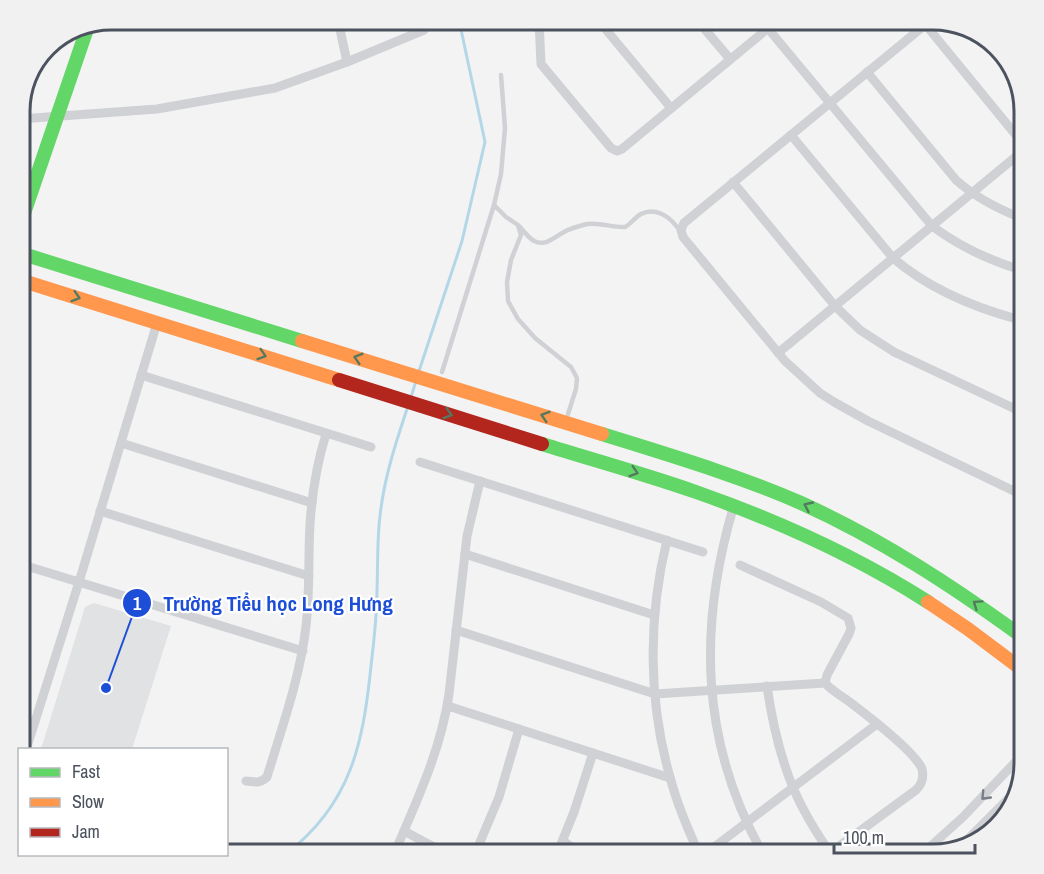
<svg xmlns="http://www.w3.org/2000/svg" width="1044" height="874" viewBox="0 0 1044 874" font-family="'Archivo Narrow',sans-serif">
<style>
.education{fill:#e1e2e3}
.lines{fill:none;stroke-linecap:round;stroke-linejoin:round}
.stream{stroke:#b4d7e8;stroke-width:3}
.lane{stroke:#cfd1d4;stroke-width:4.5}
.street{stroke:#cfd1d4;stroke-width:9}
.fast{stroke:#63d668;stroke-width:14}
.slow{stroke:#ff974d;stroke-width:14}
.jam{stroke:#b3261e;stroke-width:14}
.oneway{stroke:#537a61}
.oneway2{stroke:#7a7f87}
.rim{fill:none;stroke:#4c535e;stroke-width:3}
.leader{fill:none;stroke:#1d4ed8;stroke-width:2}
.callout-dot{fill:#1d4ed8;stroke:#fff;stroke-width:2}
.mark-label{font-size:18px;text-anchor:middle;font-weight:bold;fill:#fff}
.callout-label{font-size:21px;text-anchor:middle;font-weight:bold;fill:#1d4ed8;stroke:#fff;stroke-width:4.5;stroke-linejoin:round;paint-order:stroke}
</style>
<rect width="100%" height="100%" fill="#f3f3f3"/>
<path class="education" d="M 94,603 L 171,626 L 132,749 L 41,749 L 85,607 Z"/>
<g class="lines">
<g class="stream">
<path d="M 419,371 L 462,241 L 485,142 L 459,20"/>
<path d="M 411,397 L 416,381"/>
<path d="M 286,854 C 351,804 363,744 371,666 C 374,641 377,615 377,589 C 378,565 377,540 380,516 C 384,478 396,442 408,406"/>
</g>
<g class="lane">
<path d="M 494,205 L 506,217 L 518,225 L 521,235 L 511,260 L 507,282 L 508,301 L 518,319 L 535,338 L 571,367 L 577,378 L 576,389 L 568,414"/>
<path d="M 520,227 C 524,232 529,238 534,241 C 546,247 554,237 564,232 C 571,228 579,226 587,224 C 600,222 613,228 625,227 C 631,224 635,217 641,214 C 655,207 669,216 677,227"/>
<path d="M 442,372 L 494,205 L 501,174 L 505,128 L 501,75"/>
</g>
<g class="street">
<path d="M 338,20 L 347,62"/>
<path d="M 539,20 L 541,64 L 611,148 L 617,151 L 622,149 L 778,20"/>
<path d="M 598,20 L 671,108"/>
<path d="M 697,20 L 730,59"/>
<path d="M 761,20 L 932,226 C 960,247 991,261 1024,271"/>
<path d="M 931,20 L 684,223 L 681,230 L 683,237 L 785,361 L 820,393 L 834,402 L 868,421 L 1024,496"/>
<path d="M 925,24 L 1024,145"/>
<path d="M 867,72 L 956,180 C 975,197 1000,210 1024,219"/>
<path d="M 20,119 L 157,109 L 275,88 L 347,62 L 424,30"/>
<path d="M 791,135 L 893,258 C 930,290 978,309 1024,321"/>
<path d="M 733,182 L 835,306 L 860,330 L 894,352 L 1024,413"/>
<path d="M 778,353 L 1024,150"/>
<path d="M 141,375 L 371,447"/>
<path d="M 121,443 L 312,503"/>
<path d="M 420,462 L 703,552"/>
<path d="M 734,505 C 698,626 700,742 763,854"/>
<path d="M 100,511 L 309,576"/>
<path d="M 667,540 C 648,617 648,701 670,777 C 677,804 688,829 699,854"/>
<path d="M 465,554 L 654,615"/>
<path d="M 20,564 L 303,651"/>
<path d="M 740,565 L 821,602 L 848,618 L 851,628 L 849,634 L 827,675 L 825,683 C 831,690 840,695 847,700 C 864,713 915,751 922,769 C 924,777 922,784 916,790 L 830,853"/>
<path d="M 456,630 L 655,694 L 825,683"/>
<path d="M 767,686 C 772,721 780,757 794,790 C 804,813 817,834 831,854"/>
<path d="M 448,706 L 670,778"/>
<path d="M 26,750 L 79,582 L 157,323"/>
<path d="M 246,781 C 256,782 259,784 267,777 C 282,727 300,678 306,626 C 310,592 308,558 310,524 C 312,494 317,463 326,434"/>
<path d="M 404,831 L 447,854"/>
<path d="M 563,841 L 581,854"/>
<path d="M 958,849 L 1013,794"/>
<path d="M 394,854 C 416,803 441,750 449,694 L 467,536 L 480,481"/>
<path d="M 475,854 L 499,797 L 519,729"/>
<path d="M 557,854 L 574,812 L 593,753"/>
<path d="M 705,854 L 877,724"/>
<path d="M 922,854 L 963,817 L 1024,753"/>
</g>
<g class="fast">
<path d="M 20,225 L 87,29"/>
<path d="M 20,253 L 302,341"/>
<path d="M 602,434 C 669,455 737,475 801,503 C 881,539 954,587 1024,638"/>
<path d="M 542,444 C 593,460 645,474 696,492 C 776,520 856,556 928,602"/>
</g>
<g class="slow">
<path d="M 20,280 L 339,380"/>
<path d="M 302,341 L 602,434"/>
<path d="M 928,602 L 968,629 L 1024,671"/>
</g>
<path class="jam" d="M 339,380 L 542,444"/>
</g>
<defs><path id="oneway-chevron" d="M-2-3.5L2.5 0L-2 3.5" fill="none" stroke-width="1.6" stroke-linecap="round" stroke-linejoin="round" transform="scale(1.5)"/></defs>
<g class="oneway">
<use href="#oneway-chevron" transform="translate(76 297) rotate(17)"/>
<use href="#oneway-chevron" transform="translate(262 355) rotate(17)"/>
<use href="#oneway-chevron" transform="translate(358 358) rotate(-163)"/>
<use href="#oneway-chevron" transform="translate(448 414) rotate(17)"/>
<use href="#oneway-chevron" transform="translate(545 416) rotate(-163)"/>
<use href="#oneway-chevron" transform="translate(634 472) rotate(17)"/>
<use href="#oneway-chevron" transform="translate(808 506) rotate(-155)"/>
<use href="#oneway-chevron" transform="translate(977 604) rotate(-145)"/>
</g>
<use class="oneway2" href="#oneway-chevron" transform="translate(985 796) rotate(134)"/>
<path d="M0 0H1044V874H0ZM111 30H933A81 81 0 0 1 1014 111V763A81 81 0 0 1 933 844H111A81 81 0 0 1 30 763V111A81 81 0 0 1 111 30Z" fill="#f1f1f2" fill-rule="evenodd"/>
<path class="rim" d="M111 30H933A81 81 0 0 1 1014 111V763A81 81 0 0 1 933 844H111A81 81 0 0 1 30 763V111A81 81 0 0 1 111 30Z"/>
<path class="leader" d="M106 688L137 603"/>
<g class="callout-dot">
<circle cx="106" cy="688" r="6"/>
<circle cx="137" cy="603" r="15"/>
</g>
<g class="mark-label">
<text x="137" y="610">1</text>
</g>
<g class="callout-label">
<text x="278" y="611">Trường Tiểu học Long Hưng</text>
</g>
<rect x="18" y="748" width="210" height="108" fill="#ffffff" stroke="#b7babf" stroke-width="1.5"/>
<rect x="30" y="768" width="30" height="9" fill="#63d668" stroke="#b7babf" stroke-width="1.5"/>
<text x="72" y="778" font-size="18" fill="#4c535e">Fast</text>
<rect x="30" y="798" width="30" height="9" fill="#ff974d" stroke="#b7babf" stroke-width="1.5"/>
<text x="72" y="808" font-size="18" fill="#4c535e">Slow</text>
<rect x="30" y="828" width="30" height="9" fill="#b3261e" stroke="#b7babf" stroke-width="1.5"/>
<text x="72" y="838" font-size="18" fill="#4c535e">Jam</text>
<path d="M834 844v9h141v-9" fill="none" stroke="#4c535e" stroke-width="3"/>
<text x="843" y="844" font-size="18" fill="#4c535e" stroke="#ffffff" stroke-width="4.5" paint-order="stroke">100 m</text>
</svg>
